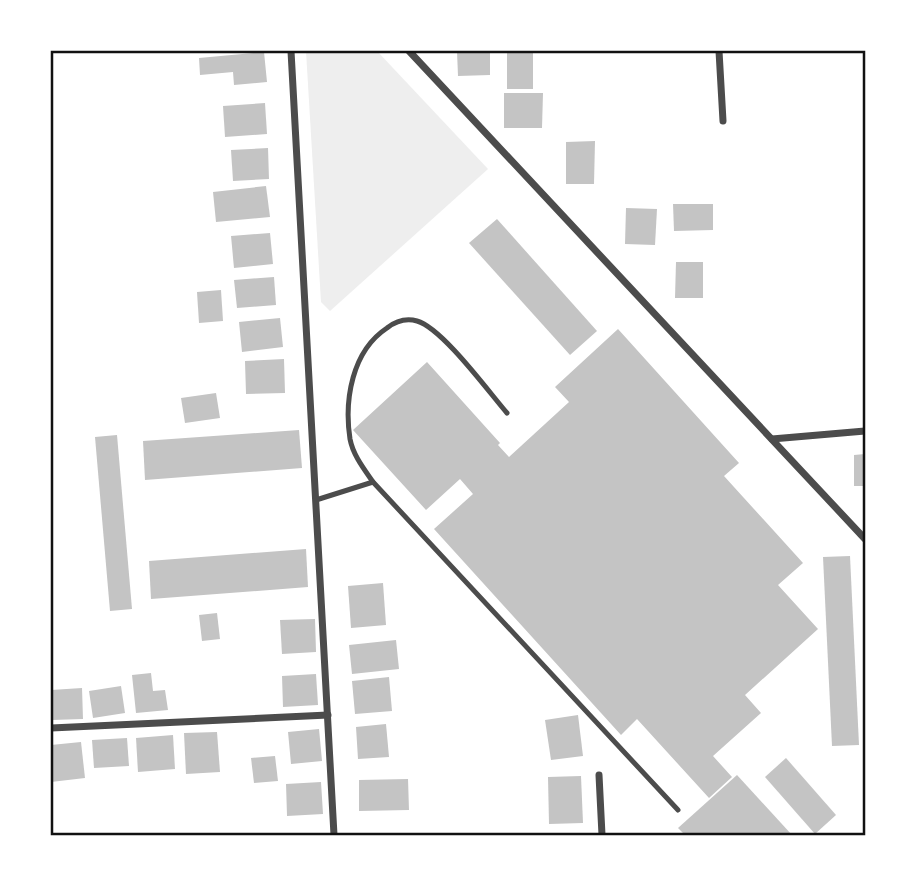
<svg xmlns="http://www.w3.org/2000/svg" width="916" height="886" viewBox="0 0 916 886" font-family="'Source Sans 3',sans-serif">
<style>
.green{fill:#eee}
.building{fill:#c4c4c4}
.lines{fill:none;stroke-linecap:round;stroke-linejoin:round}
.service{stroke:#4c4c4c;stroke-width:5}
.minor{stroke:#4c4c4c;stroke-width:7}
.neatline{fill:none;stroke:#111;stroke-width:2.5}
</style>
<rect width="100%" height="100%" fill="#fff"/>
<path class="green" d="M 306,51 L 377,51 L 488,169 L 330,311 L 321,302 Z"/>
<g class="building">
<path d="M 457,51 L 490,51 L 490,75 L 458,76 Z"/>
<rect x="507" y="51" width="26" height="38"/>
<path d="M 264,52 L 267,82 L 234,85 L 233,72 L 200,75 L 199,58 Z"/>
<path d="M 504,93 L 543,93 L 542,128 L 504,128 Z"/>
<path d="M 265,103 L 267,134 L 225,137 L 223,106 Z"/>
<path d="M 595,141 L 594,184 L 566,184 L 566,142 Z"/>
<path d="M 268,148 L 269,179 L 233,181 L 231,150 Z"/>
<path d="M 266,186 L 270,217 L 216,222 L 213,192 Z"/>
<path d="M 673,204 L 713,204 L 713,230 L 674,231 Z"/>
<path d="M 626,208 L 657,209 L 655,245 L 625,244 Z"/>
<path d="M 497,219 L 597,331 L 570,355 L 469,243 Z"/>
<path d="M 270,233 L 273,264 L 234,268 L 231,236 Z"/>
<path d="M 676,262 L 703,262 L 703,298 L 675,298 Z"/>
<path d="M 274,277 L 276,305 L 237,308 L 234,280 Z"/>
<path d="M 221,290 L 223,321 L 199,323 L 197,292 Z"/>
<path d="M 280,318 L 283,347 L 242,352 L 239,322 Z"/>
<path d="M 618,329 L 739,463 L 724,476 L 803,563 L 778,585 L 818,629 L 745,695 L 761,713 L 713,756 L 732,777 L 709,798 L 637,719 L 621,735 L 434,529 L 473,494 L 460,479 L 426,510 L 353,430 L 427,362 L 500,443 L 498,445 L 509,457 L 569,402 L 555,387 Z"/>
<path d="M 284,359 L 285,393 L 246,394 L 245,361 Z"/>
<path d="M 216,393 L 220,418 L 185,423 L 181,398 Z"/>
<path d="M 299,430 L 302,468 L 145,480 L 143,441 Z"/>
<path d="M 117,435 L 132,609 L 110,611 L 95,437 Z"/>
<path d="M 865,454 L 865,486 L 854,486 L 854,455 Z"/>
<path d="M 306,549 L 308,587 L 151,599 L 149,561 Z"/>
<path d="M 850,556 L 859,745 L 832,746 L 823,557 Z"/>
<path d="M 383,583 L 386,625 L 351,628 L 348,586 Z"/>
<path d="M 217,613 L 220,639 L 202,641 L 199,615 Z"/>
<path d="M 315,619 L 316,652 L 282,654 L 280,620 Z"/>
<path d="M 396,640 L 399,669 L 352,674 L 349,645 Z"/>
<path d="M 151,673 L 153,691 L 165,690 L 168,710 L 136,713 L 132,675 Z"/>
<path d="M 316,674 L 318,705 L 283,707 L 282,676 Z"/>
<path d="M 389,677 L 392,711 L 355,714 L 352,681 Z"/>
<path d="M 121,686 L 125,713 L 93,718 L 89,691 Z"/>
<path d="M 82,688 L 83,719 L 52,720 L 51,690 Z"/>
<path d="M 578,715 L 583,756 L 551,760 L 545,720 Z"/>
<path d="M 386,724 L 389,757 L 358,759 L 356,727 Z"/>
<path d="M 319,729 L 322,761 L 291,764 L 288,732 Z"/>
<path d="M 217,732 L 220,772 L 186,774 L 184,733 Z"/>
<path d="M 173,735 L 175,769 L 138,772 L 136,738 Z"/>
<path d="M 127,738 L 129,766 L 94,768 L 92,740 Z"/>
<path d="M 81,742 L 85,778 L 51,782 L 51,745 Z"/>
<path d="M 275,756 L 278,781 L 254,783 L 251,758 Z"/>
<path d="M 786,758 L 836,815 L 815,834 L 765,777 Z"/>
<path d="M 737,775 L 792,835 L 685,835 L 678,828 Z"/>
<path d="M 581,776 L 583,823 L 549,824 L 548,777 Z"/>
<path d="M 408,779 L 409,810 L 359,811 L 359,780 Z"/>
<path d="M 321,782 L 323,814 L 287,816 L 286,784 Z"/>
</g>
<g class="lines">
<g class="service">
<path d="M 507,413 C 488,391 442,328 417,321 C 406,318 396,321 387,328 C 352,351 344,400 350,439 C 353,455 364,469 373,482 L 678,810"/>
<path d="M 316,500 L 373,482"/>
</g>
<g class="minor">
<path d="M 291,51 L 334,835"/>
<path d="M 409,51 L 865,539"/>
<path d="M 719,51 L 723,121"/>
<path d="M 772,439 L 865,431"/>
<path d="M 51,728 L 328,715"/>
<path d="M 599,775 L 602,835"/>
</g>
</g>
<rect width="916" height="886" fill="none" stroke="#ffffff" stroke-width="105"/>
<rect x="52" y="52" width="812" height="782" class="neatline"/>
</svg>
